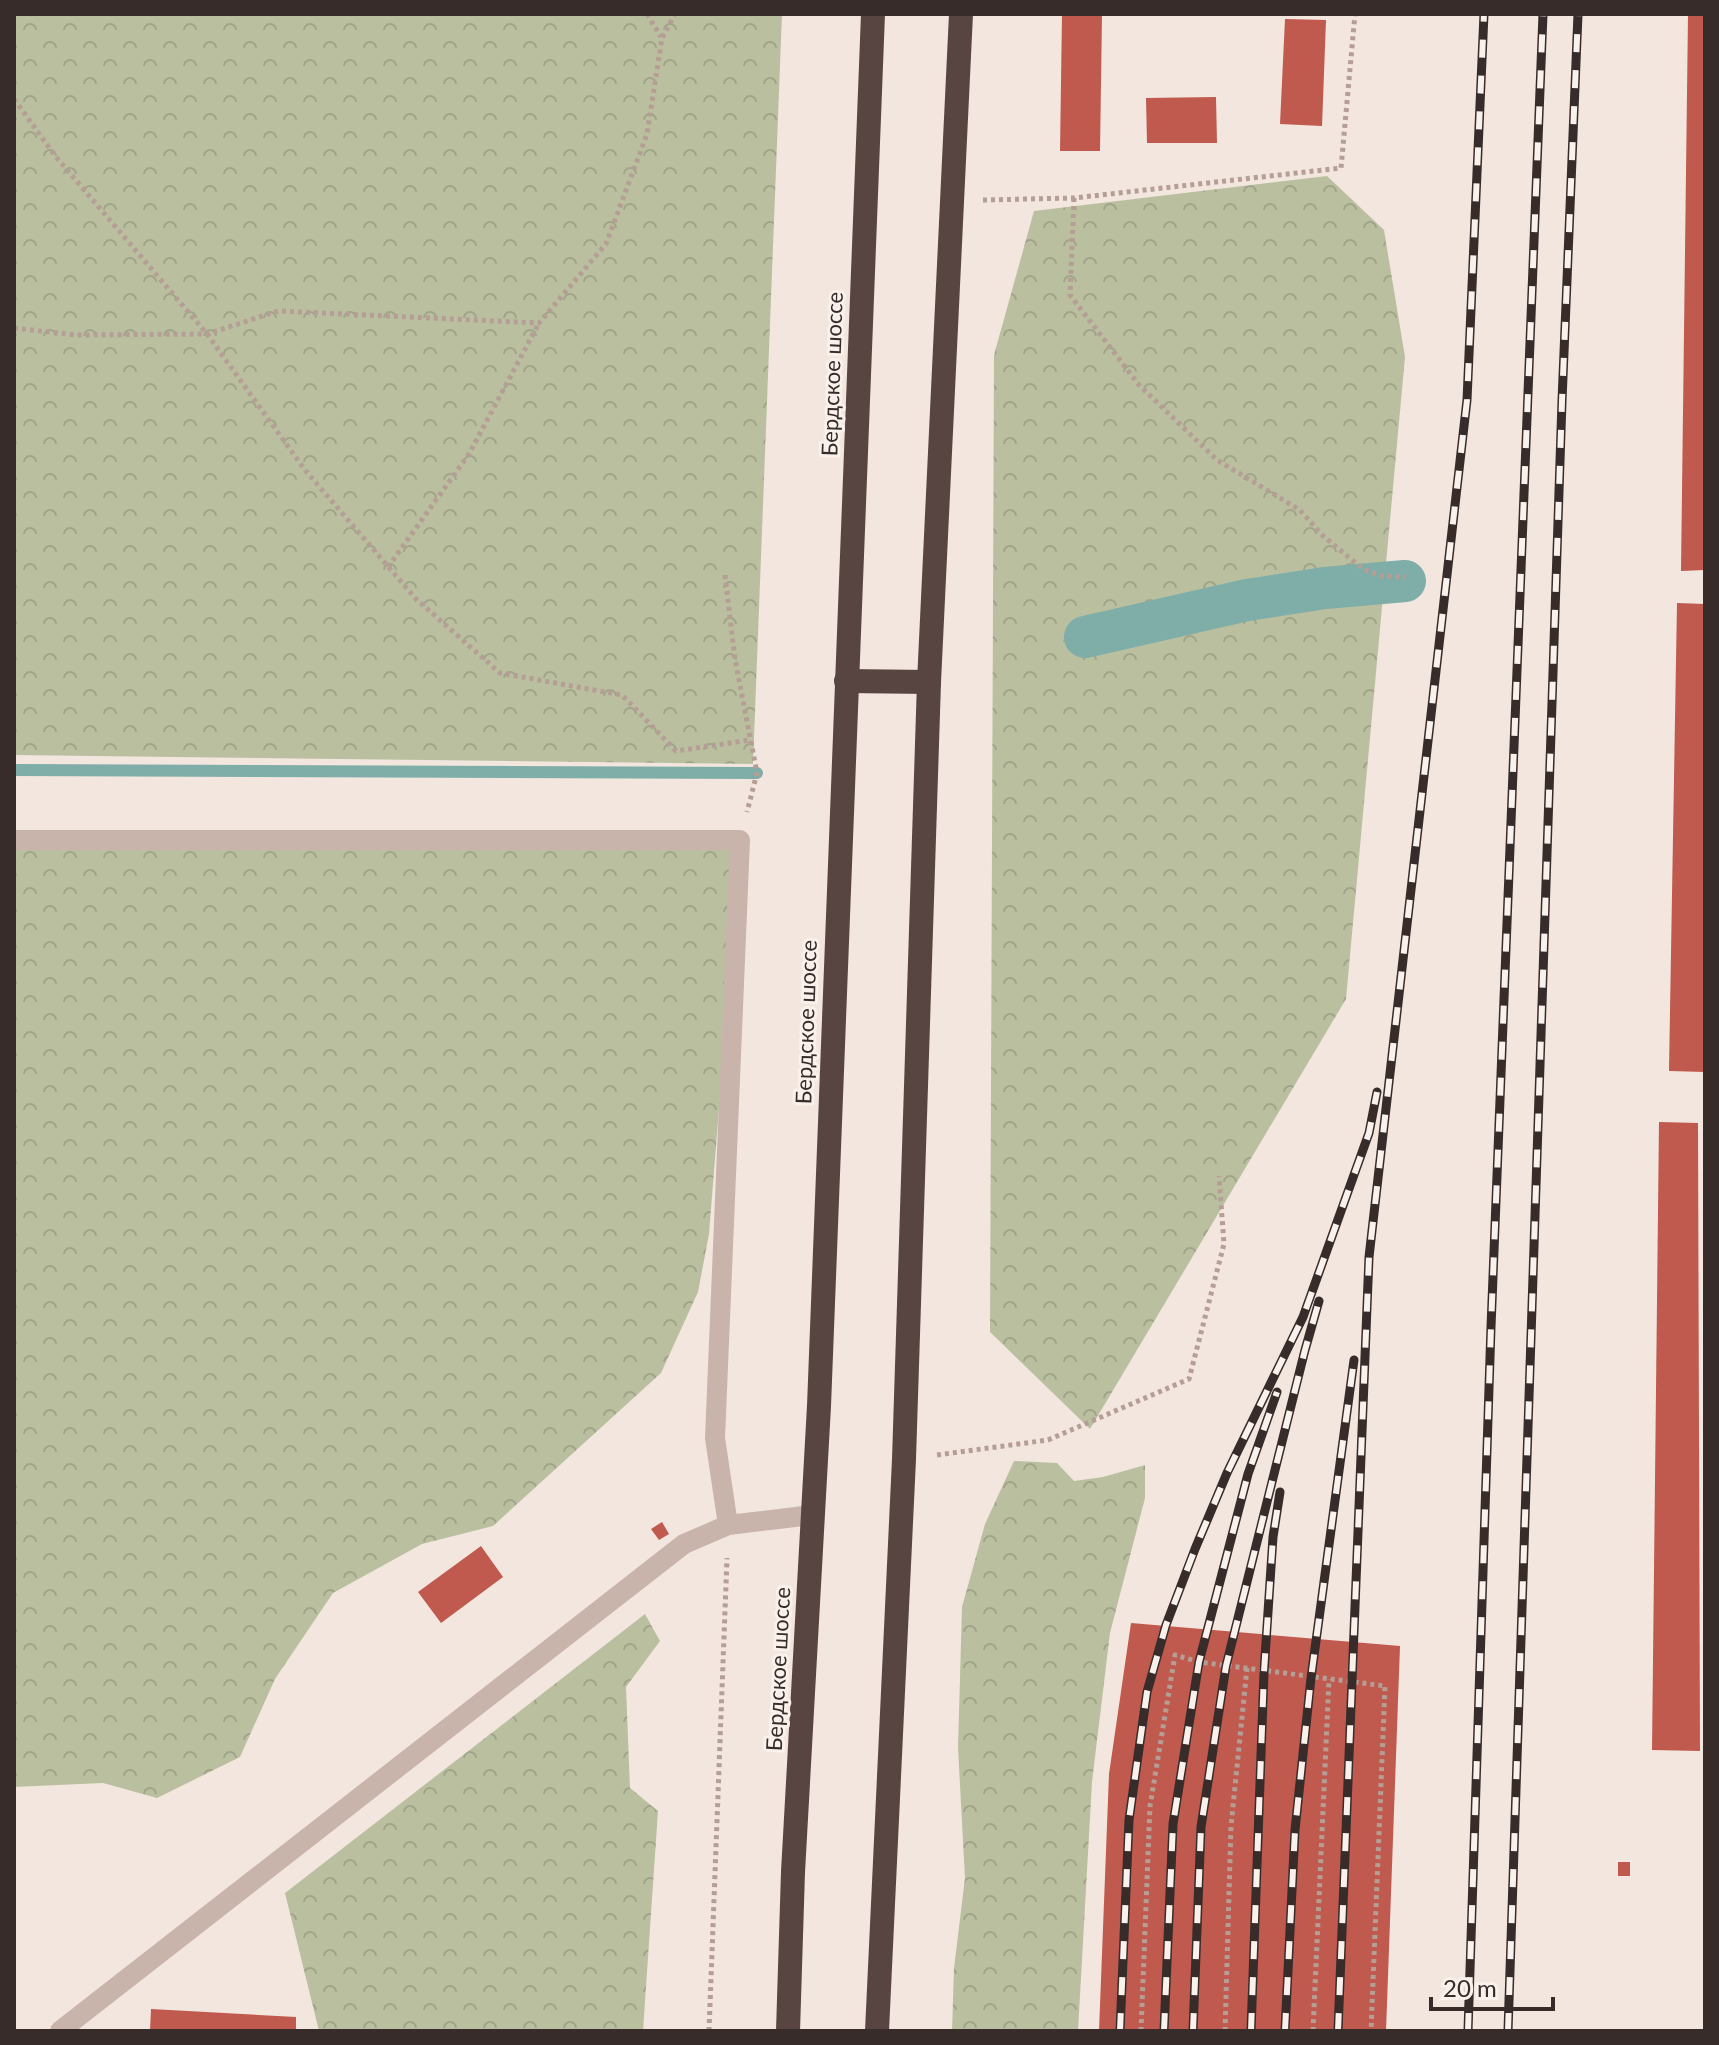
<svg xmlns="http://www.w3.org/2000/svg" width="1719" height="2045" viewBox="0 0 1719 2045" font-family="Lato,sans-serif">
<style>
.forest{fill:url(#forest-crowns)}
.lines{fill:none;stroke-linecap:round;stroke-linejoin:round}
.stream{stroke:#7fada8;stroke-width:12}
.canal{stroke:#7fada8;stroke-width:42}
.building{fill:#c0594e}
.path{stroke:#b59e95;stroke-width:5;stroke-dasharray:4 4;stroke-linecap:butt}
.minor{stroke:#c9b4ab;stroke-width:20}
.highway{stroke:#584541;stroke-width:24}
.rail-casing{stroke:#372c2a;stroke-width:9}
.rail{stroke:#f9f1eb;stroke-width:6;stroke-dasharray:18;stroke-linecap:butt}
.labels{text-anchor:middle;stroke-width:6;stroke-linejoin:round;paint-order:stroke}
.street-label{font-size:22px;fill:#372c2a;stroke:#f9f1eb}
</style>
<defs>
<pattern id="forest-crowns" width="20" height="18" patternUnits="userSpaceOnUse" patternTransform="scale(2)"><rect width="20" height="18" fill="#bac09f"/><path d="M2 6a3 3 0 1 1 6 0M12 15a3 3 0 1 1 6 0" fill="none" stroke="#a0a589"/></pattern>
</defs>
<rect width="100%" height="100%" fill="#f2e6df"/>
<g class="forest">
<path d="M 14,14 L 782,14 L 753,764 L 14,755 Z"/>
<path d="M 1327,176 L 1384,230 L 1405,357 L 1346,999 L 1090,1429 L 990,1332 L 994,355 L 1034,211 Z"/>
<path d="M 14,836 L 740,845 L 709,1234 L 698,1292 L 661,1373 L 493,1526 L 422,1544 L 333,1593 L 275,1679 L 240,1757 L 157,1798 L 103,1783 L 14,1787 Z"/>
<path d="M 1014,1461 L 1057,1463 L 1074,1481 L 1103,1477 L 1145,1465 L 1145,1498 L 1110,1633 L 1092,1782 L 1078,2031 L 952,2031 L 954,1968 L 965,1878 L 958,1748 L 962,1607 L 985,1524 Z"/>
<path d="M 645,1614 L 660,1641 L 626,1687 L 630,1788 L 658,1811 L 643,2031 L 319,2031 L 285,1893 Z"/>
</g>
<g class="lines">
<path class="stream" d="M 14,770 L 757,773"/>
<path class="canal" d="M 1085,637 L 1247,600 L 1325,588 L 1405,581"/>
</g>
<g class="building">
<path d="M 1062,14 L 1102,14 L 1100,151 L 1060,151 Z"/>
<path d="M 1688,14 L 1705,14 L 1705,570 L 1681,571 Z"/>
<path d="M 1285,19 L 1326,20 L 1322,126 L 1280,124 Z"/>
<path d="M 1216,97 L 1217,143 L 1147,143 L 1146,98 Z"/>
<path d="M 1677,603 L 1705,604 L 1704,1072 L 1669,1071 Z"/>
<path d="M 1659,1122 L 1698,1123 L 1700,1751 L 1652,1750 Z"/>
<path d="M 662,1522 L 669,1534 L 659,1540 L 651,1529 Z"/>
<path d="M 481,1546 L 503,1577 L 441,1623 L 418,1592 Z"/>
<path d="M 1131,1623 L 1400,1646 L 1386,2031 L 1099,2031 L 1109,1774 Z"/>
<rect x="1618" y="1862" width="12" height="14"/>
<path d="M 151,2009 L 296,2017 L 296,2031 L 150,2031 Z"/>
</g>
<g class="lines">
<g class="path">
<path d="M 647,14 L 661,37"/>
<path d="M 14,99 L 56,157 L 207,334 L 305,470 L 416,599 L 500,673 L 622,695 L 676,751 L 750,740"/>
<path d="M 1074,198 L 1070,295 L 1139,385 L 1217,460 L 1300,510 L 1322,535 L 1363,569 L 1381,576 L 1405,577"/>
<path d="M 983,200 L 1074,198 L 1341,168 L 1355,14"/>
<path d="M 14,328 L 76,335 L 207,334 L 278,311 L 539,323 L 606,244 L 647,134 L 662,38 L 675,14"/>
<path d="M 388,567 L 469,454 L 539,323"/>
<path d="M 725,575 L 735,659 L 757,773 L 747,812"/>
<path d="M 937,1455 L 1048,1440 L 1189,1379 L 1224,1244 L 1219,1176"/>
<path d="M 709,2031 L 727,1558"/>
<path d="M 1141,2031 L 1150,1806 L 1175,1655 L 1199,1662 L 1385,1686 L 1371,2031"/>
<path d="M 1225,2031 L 1231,1826 L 1247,1668"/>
<path d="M 1313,2031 L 1329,1679"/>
</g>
<g class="minor">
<path d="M 14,840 L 740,840 L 715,1438 L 728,1525"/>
<path d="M 60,2031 L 684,1544 L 728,1525 L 812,1515"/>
</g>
<g class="highway">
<path d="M 846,681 L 929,682"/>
<path d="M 788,2031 L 793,1872 L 819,1406 L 873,14"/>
<path d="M 877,2031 L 904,1459 L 929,682 L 961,14"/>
</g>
<g class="rail-casing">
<g id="rail">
<path d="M 1120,2031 L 1129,1820 L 1147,1692 L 1166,1625 L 1195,1549 L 1227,1473 L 1303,1317 L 1369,1133 L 1377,1092"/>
<path d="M 1164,2031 L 1173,1824 L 1199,1662 L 1248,1474 L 1277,1392"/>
<path d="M 1193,2031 L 1201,1827 L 1226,1666 L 1305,1350 L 1319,1301"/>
<path d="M 1251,2031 L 1264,1672 L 1273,1537 L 1280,1492"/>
<path d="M 1285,2031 L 1295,1830 L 1311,1678 L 1354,1360"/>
<path d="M 1338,2031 L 1369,1257 L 1467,400 L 1484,14"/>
<path d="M 1468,2031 L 1491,1327 L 1543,14"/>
<path d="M 1508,2031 L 1562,401 L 1578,14"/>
</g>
</g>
<use href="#rail" class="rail"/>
</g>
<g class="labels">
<g class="street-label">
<text transform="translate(832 374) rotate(-88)" y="8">Бердское шоссе</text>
<text transform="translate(806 1022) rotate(-88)" y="8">Бердское шоссе</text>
<text transform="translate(778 1669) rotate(-87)" y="8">Бердское шоссе</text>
</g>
</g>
<rect width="1719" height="2045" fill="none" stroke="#372c2a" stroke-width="32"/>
<path d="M1431 1997v12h122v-12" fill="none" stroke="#372c2a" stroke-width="4"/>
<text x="1443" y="1997" font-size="24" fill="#372c2a" stroke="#f9f1eb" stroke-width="6" paint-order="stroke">20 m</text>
</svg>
